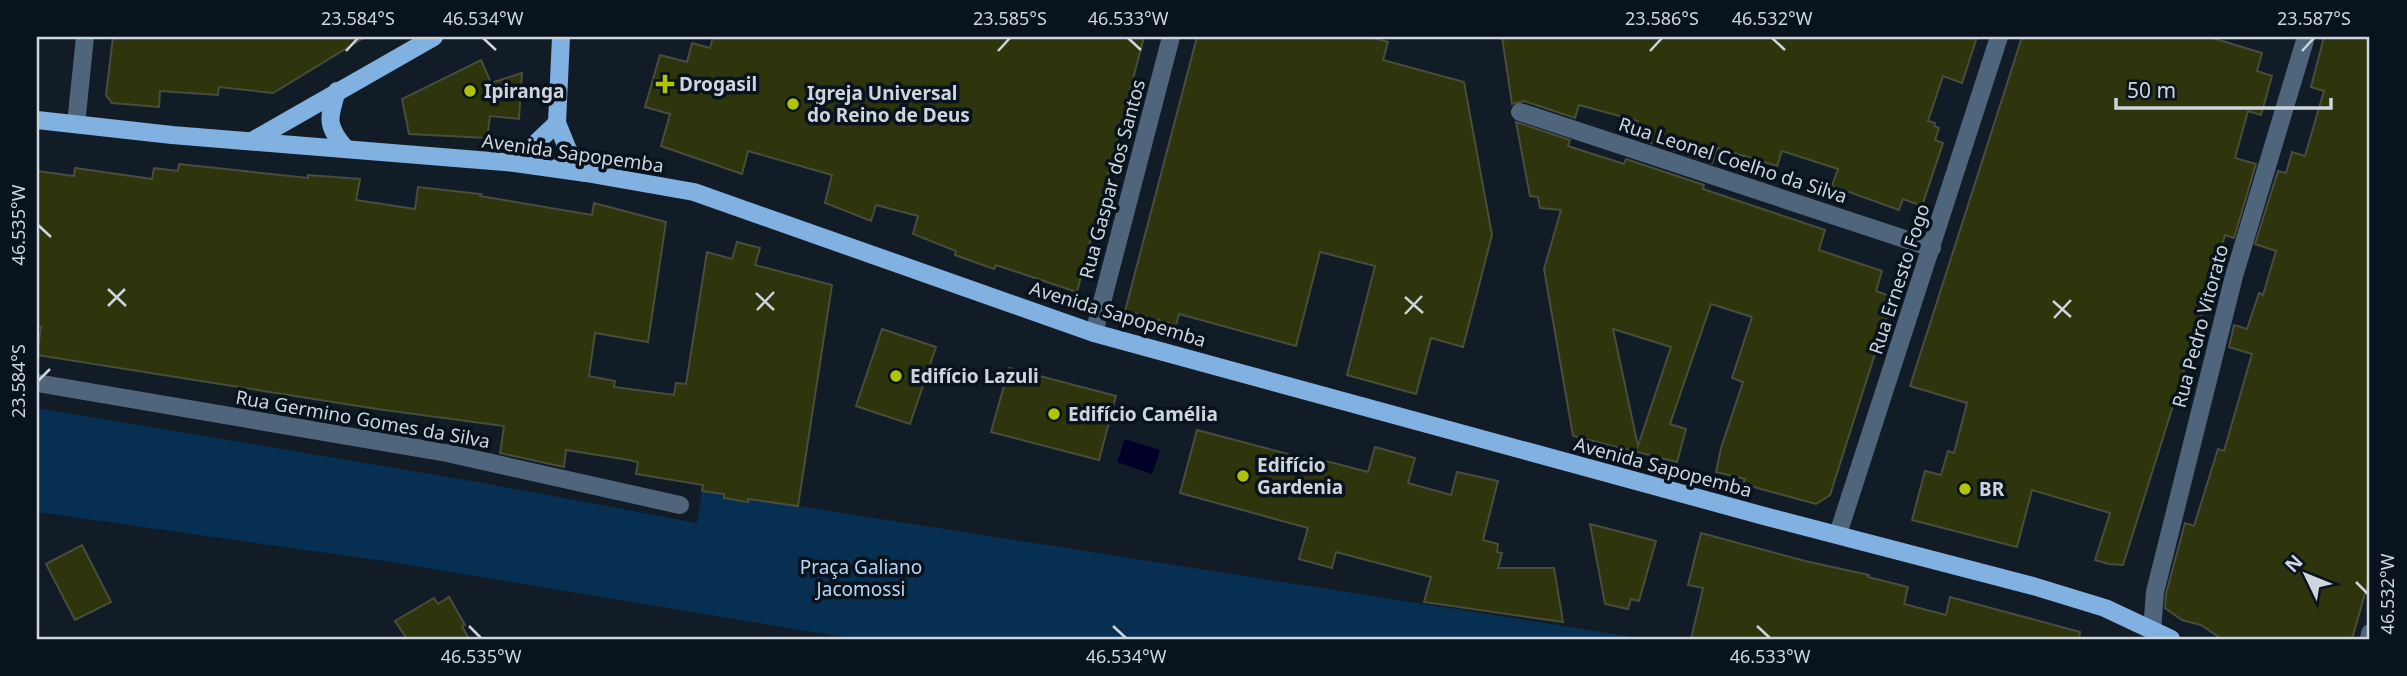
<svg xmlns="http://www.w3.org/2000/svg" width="2407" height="676" viewBox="0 0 2407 676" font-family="'Noto Sans',sans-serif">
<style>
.green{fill:#072f51}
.water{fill:#000028}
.building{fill:#2e340b;stroke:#494d3c;stroke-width:2;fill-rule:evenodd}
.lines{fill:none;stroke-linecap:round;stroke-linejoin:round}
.minor{stroke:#4f657c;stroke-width:18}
.major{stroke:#81b1e1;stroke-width:18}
.ticks{fill:none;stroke:#ced5dd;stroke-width:2.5}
.poi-dot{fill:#afc504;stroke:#08131e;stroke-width:2.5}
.labels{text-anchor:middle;stroke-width:7;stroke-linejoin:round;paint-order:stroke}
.poi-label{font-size:19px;font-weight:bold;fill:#ced5dd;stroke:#08131e;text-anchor:start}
.street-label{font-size:19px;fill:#ced5dd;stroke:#08131e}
.park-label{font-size:19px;fill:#b8d5f3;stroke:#08131e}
.neatline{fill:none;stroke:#ced5dd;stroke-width:2.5}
.ticks-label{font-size:18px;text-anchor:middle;fill:#ced5dd}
</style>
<rect width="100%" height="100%" fill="#111c27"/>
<path class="green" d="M 37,408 L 489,484 L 697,523 L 702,491 L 1647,639 L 856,639 L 384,561 L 37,512 Z"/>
<path class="water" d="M 1125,439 L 1160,450 L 1152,474 L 1117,462 Z"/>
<g class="building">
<path d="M 113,37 L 365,37 L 273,93 L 219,87 L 218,95 L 160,91 L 159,107 L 112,103 L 106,95 Z"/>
<path d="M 713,37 L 1144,37 L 1077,292 L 996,265 L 994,269 L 955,255 L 956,251 L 913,234 L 918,216 L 876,205 L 871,221 L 825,203 L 832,175 L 748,151 L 742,174 L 661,146 L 670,114 L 645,107 L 660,55 L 687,62 L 692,43 L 710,48 Z"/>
<path d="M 1197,37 L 1370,37 L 1388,42 L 1383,60 L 1464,82 L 1492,235 L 1463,347 L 1431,338 L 1416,394 L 1347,375 L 1375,266 L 1320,252 L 1296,346 L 1179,314 L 1176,325 L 1125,311 Z"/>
<path d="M 1502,37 L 1977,37 L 1962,83 L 1943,76 L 1928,121 L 1935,123 L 1934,126 L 1939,128 L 1935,140 L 1943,143 L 1922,206 L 1903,199 L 1899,210 L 1832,186 L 1838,169 L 1782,151 L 1777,166 L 1718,148 L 1712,163 L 1633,137 L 1638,121 L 1579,105 L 1575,118 L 1524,101 L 1512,104 Z"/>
<path d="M 2022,37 L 2209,37 L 2262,53 L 2257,71 L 2272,76 L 2261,115 L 2248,111 L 2235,158 L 2256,164 L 2234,238 L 2225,235 L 2209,291 L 2123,565 L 2109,564 L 2095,560 L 2110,513 L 2032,490 L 2017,547 L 1912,520 L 1925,471 L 1941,475 L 1948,451 L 1954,453 L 1967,403 L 1910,386 Z"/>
<path d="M 2324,37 L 2370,37 L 2370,576 L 2352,639 L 2222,639 L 2201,625 L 2182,620 L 2165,608 L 2166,594 L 2185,523 L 2194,526 L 2218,449 L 2224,451 L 2252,354 L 2229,347 L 2234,325 L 2247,329 L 2259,293 L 2263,295 L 2276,251 L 2255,244 L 2278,171 L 2286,173 L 2292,152 L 2305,156 L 2324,91 L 2311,87 Z"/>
<path d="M 481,60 L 491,83 L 522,73 L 519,119 L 490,116 L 487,138 L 409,134 L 402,99 Z"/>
<path d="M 1516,122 L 1570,140 L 1568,146 L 1624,164 L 1626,159 L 1704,185 L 1703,189 L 1825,230 L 1819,250 L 1882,271 L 1876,291 L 1893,297 L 1830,495 L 1816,504 L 1743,484 L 1745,479 L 1716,472 L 1721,448 L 1743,382 L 1732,378 L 1752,317 L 1711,304 L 1670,424 L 1686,429 L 1677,462 L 1573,436 L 1544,269 L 1561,210 L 1540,208 L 1538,197 L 1530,196 ZM 1613,329 L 1671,347 L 1638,446 Z"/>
<path d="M 179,164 L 308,178 L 308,175 L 360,179 L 356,200 L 415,209 L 418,187 L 481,194 L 480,196 L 592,215 L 594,203 L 666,222 L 648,342 L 595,333 L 589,376 L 615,381 L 614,387 L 674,395 L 676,383 L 686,384 L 707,252 L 732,259 L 737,242 L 760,248 L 755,265 L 832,285 L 798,506 L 748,499 L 748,502 L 724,498 L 724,494 L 702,491 L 703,485 L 636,474 L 638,462 L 629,460 L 566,450 L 564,467 L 500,453 L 504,426 L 377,409 L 37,355 L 41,327 L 37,327 L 37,171 L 74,176 L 75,168 L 152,179 L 154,168 L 178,171 Z"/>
<path d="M 882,329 L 936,347 L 910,424 L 856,406 Z"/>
<path d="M 1009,368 L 1116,396 L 1099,460 L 991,432 Z"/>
<path d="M 1197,430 L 1326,464 L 1326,461 L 1368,472 L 1375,447 L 1415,458 L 1408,483 L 1451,495 L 1457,472 L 1498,481 L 1483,540 L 1498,544 L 1497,552 L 1502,553 L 1498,568 L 1554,568 L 1563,622 L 1424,602 L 1431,577 L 1336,552 L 1332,568 L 1299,559 L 1308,528 L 1180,493 Z"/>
<path d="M 1590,524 L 1656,541 L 1639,601 L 1631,599 L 1628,609 L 1605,604 Z"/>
<path d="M 1701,533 L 1805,561 L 1869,575 L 1868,577 L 1908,587 L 1904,604 L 1946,615 L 1950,597 L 2080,632 L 2079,639 L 1691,639 L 1703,588 L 1688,585 Z"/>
<path d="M 82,545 L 111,602 L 75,620 L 46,564 Z"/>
<path d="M 449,597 L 465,625 L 462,626 L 469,639 L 407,639 L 395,621 L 434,598 L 438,604 Z"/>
</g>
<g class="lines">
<g class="minor">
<path d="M 1520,112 L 1932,248"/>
<path d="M 76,124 L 85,37"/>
<path d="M 1094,333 L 1171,37"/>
<path d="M 37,383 L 447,453 L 680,505"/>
<path d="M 1838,534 L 1999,37"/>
<path d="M 2152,630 L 2155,592 L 2234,276 L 2306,37"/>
<path d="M 2369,639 L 2370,633"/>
</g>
<g class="major">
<path d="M 561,37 L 557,123 L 568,150 L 586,173"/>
<path d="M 337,91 C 328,119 326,126 346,149"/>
<path d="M 37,120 L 172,135 L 515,163 L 586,173 L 694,192 L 1094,333 L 1764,516 L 2033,586 L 2105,608 L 2171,639"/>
<path d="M 252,141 L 434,37"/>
<path d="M 515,163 L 557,123"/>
</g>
</g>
<path class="ticks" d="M 483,38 L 496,50M 1128,38 L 1141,50M 1772,38 L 1785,50M 346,51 L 358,38M 998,51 L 1010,38M 1650,51 L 1662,38M 2302,51 L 2314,38M 38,225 L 51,237M 108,289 L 126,306M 756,293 L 774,310M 1405,297 L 1423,313M 2053,301 L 2071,317M 108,306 L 125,289M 757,310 L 774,292M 1405,314 L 1422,296M 2054,318 L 2071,300M 38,381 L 50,369M 2356,582 L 2368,594M 469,626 L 481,638M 1113,626 L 1126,638M 1757,626 L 1770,638"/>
<g class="poi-dot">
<path d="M661.5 73.5h7v7h7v7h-7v7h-7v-7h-7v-7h7z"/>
<circle cx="470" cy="91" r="7"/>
<circle cx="793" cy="104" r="7"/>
<circle cx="896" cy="376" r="7"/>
<circle cx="1054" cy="414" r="7"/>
<circle cx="1243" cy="476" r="7"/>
<circle cx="1965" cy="489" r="7"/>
</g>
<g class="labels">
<g class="poi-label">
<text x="679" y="91">Drogasil</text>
<text x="484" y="98">Ipiranga</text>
<text x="807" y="100">Igreja Universal<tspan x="807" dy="22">do Reino de Deus</tspan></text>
<text x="910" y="383">Edifício Lazuli</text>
<text x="1068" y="421">Edifício Camélia</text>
<text x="1257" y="472">Edifício<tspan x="1257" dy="22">Gardenia</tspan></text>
<text x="1979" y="496">BR</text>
</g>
<g class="street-label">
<text transform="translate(573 153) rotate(8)" y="7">Avenida Sapopemba</text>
<text transform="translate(1733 160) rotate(18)" y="7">Rua Leonel Coelho da Silva</text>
<text transform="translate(1112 179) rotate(-75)" y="7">Rua Gaspar dos Santos</text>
<text transform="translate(1899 279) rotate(-72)" y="7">Rua Ernesto Fogo</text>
<text transform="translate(1118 314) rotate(17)" y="7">Avenida Sapopemba</text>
<text transform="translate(2200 326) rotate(-75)" y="7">Rua Pedro Vitorato</text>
<text transform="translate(363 419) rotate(10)" y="7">Rua Germino Gomes da Silva</text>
<text transform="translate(1663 467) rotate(15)" y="7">Avenida Sapopemba</text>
</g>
<g class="park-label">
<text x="861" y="574">Praça Galiano<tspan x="861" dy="22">Jacomossi</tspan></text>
</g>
</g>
<rect width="2407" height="676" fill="none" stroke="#08131e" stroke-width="77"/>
<g transform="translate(2306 575) rotate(313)" stroke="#08131e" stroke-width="5" paint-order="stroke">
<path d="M0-5L12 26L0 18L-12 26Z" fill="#ced5dd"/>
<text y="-10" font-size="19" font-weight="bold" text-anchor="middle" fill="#ced5dd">N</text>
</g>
<path d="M2116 98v10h215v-10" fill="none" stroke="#ced5dd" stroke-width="3.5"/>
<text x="2127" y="98" font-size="21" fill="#ced5dd" stroke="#08131e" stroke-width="5" paint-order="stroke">50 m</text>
<rect x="38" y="38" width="2330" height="600" class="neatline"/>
<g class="ticks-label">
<text x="358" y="25">23.584°S</text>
<text x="483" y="25">46.534°W</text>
<text x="1010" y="25">23.585°S</text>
<text x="1128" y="25">46.533°W</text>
<text x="1662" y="25">23.586°S</text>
<text x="1772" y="25">46.532°W</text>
<text x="2314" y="25">23.587°S</text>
<text transform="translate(19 225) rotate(-90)" y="6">46.535°W</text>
<text transform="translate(19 381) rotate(-90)" y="6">23.584°S</text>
<text transform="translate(2388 594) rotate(-90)" y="6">46.532°W</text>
<text x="481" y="663">46.535°W</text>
<text x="1126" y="663">46.534°W</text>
<text x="1770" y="663">46.533°W</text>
</g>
</svg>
